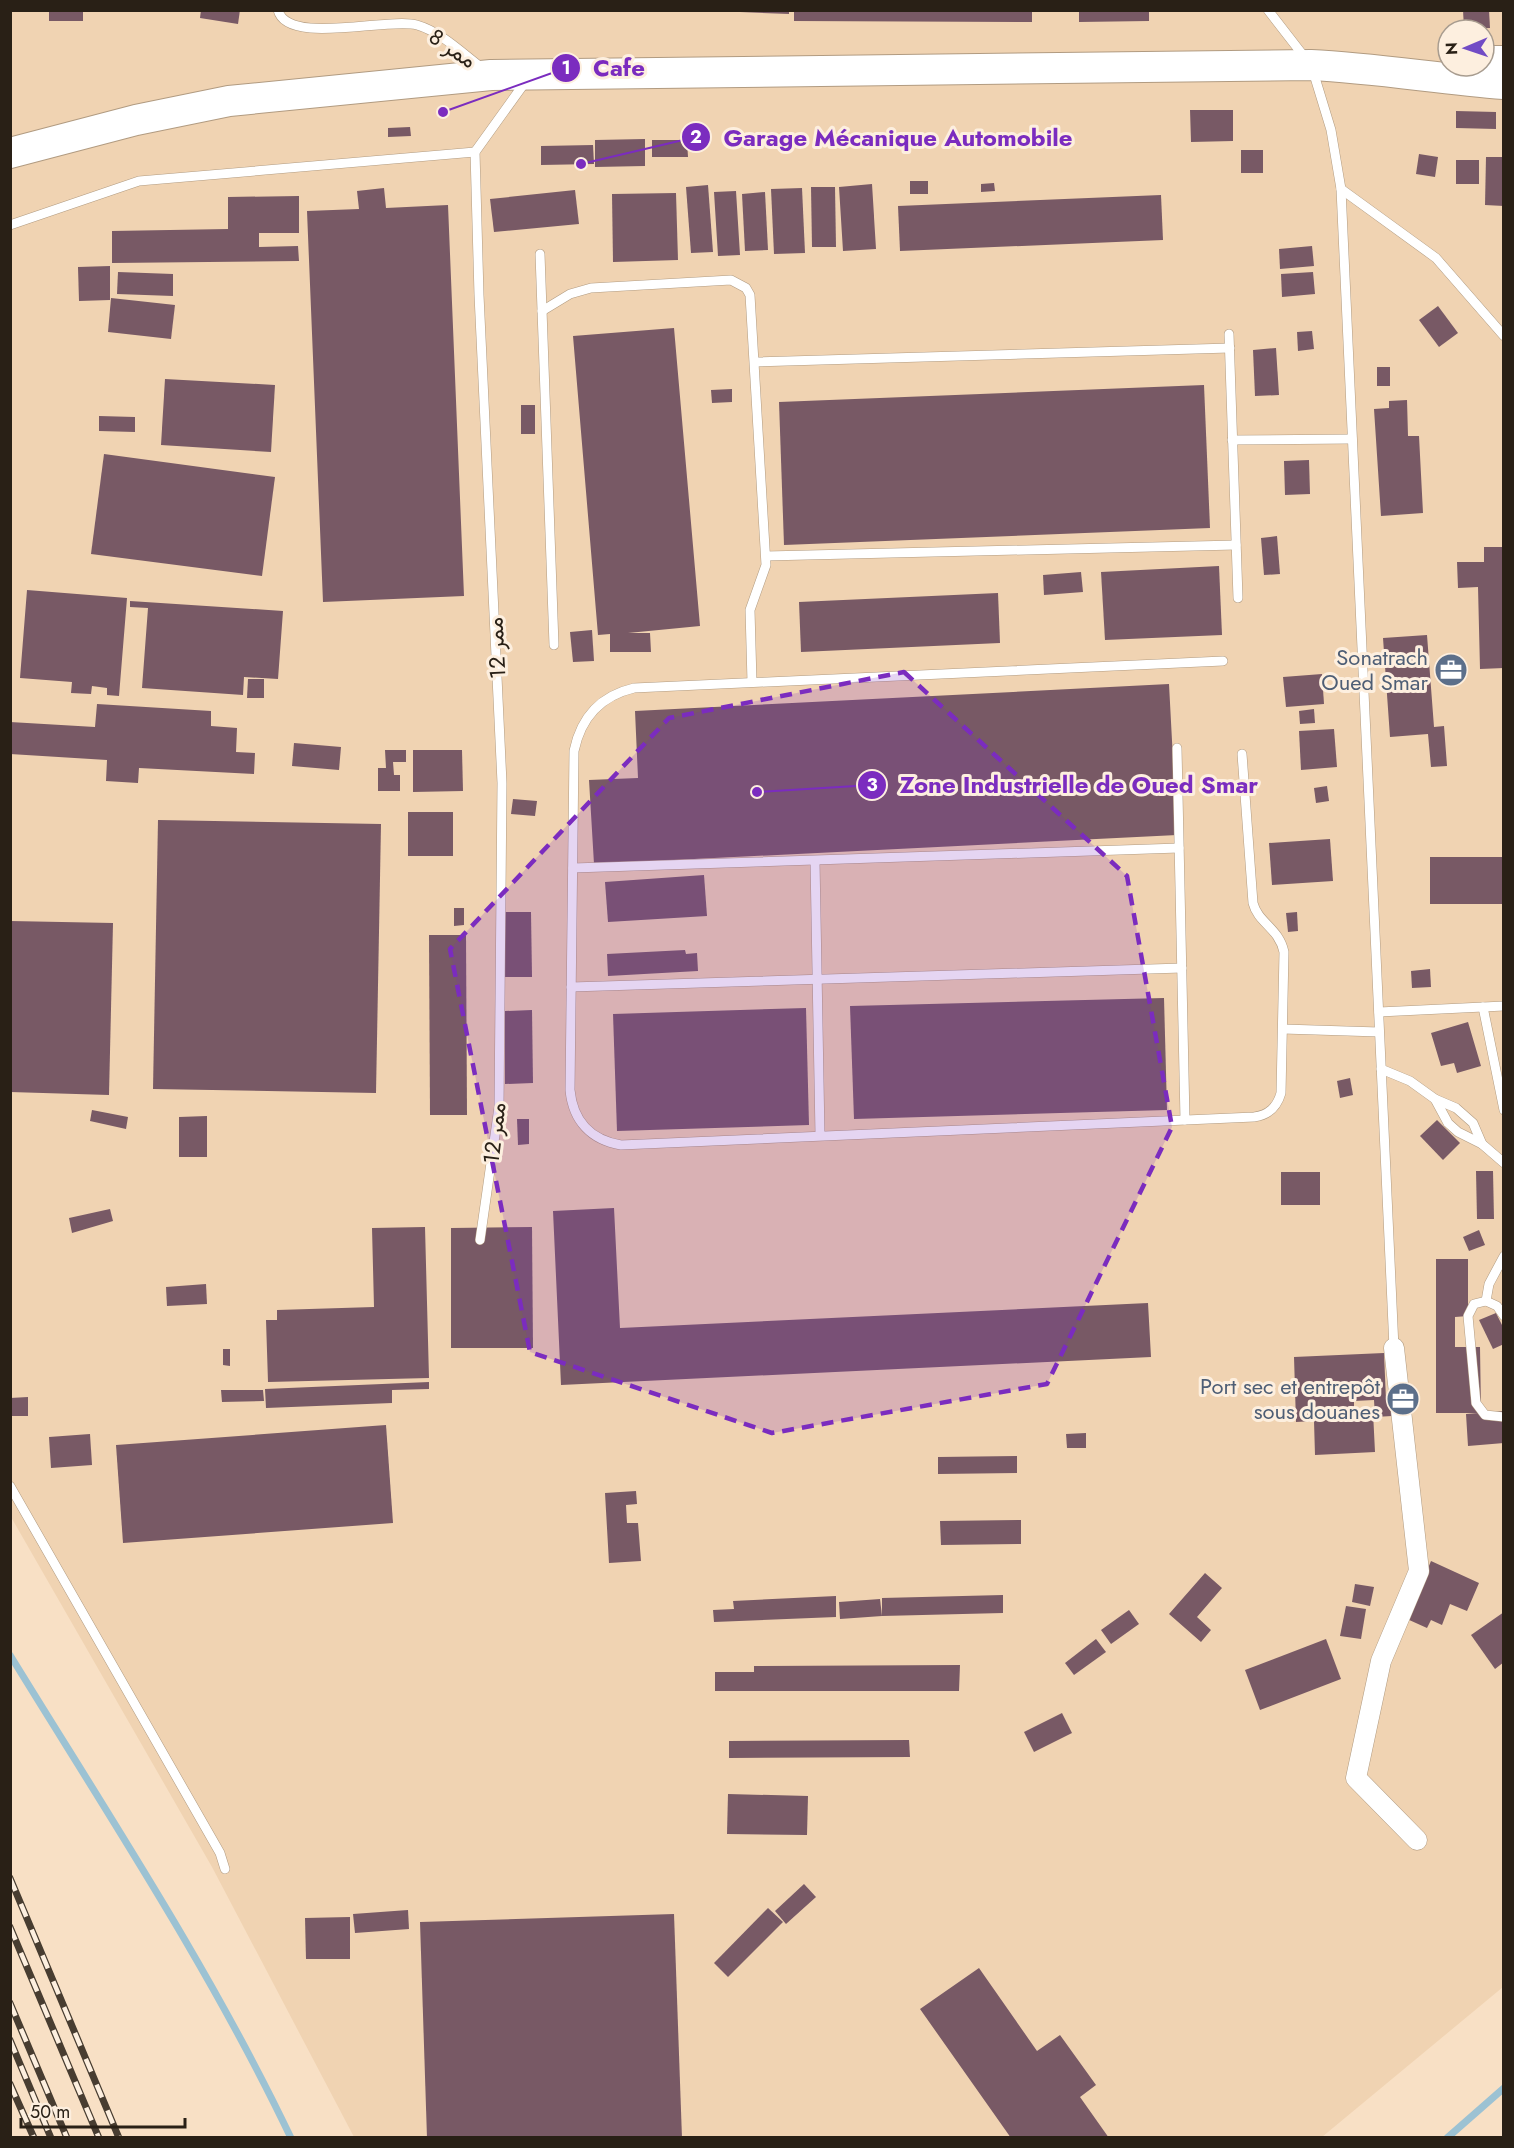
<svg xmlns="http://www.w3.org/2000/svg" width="1514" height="2148" viewBox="0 0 1514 2148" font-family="Jost,Vazirmatn,sans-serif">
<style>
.built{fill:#f0d3b2;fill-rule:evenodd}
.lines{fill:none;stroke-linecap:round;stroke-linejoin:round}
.stream{stroke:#9cc2d3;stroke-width:7}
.building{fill:#785965}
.lane-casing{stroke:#b19b81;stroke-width:10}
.street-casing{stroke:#b19b81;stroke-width:21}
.primary-casing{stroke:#b19b81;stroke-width:32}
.lane{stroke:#fff;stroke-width:9}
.street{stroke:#fff;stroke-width:20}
.primary{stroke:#fff;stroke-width:30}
.rail-casing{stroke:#483d31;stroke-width:7}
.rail{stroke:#fdefdf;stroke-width:4.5;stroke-dasharray:14;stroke-linecap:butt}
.marked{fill:#7b2cbf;fill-opacity:0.2;stroke:#7b2cbf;stroke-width:4.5;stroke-dasharray:12 8;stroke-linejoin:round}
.labels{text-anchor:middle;stroke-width:6;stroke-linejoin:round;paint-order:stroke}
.street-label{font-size:22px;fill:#292016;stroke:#fdefdf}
.service-label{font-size:22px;fill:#4e5e75;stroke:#fdefdf;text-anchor:end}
.leader{fill:none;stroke:#7b2cbf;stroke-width:2}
.callout-dot{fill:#7b2cbf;stroke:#fdefdf;stroke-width:2}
.mark-label{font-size:18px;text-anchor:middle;font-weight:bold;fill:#fff}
.callout-label{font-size:24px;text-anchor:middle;font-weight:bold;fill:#7b2cbf;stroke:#fdefdf;stroke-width:6;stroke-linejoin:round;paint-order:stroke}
</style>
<rect width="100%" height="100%" fill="#f8e0c5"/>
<path class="built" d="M 10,11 L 1503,11 L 1503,1987 L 1322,2137 L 354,2137 L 212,1867 L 11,1517 ZM 1448,30 L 1484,30 L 1484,66 L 1448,66 Z"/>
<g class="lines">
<g class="stream">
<path d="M 10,1655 C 107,1813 211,1970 291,2138"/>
<path d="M 1447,2138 L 1504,2088"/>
</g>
</g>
<g class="building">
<rect x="49" y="10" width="34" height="11"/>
<path d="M 201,10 L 240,10 L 238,24 L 200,18 Z"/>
<path d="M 740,10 L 789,10 L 789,14 L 740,12 Z"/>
<path d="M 794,10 L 1032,10 L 1032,22 L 794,21 Z"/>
<path d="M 1079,10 L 1149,10 L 1149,21 L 1079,22 Z"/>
<path d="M 1463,10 L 1489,10 L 1490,28 L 1464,29 Z"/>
<path d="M 1190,110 L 1233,110 L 1233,141 L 1191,142 Z"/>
<path d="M 1456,111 L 1496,112 L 1496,129 L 1456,128 Z"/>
<path d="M 410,127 L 411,136 L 388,137 L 388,128 Z"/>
<path d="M 645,139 L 645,166 L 595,167 L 595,140 Z"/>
<path d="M 652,140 L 687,140 L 688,157 L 652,157 Z"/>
<path d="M 593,145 L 594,164 L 541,165 L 541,146 Z"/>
<rect x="1241" y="150" width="22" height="23"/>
<path d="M 1419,154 L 1438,157 L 1435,177 L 1416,174 Z"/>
<path d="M 1486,157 L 1504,157 L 1504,206 L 1485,205 Z"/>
<rect x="1456" y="160" width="23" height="24"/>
<rect x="910" y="181" width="18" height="13"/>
<path d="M 994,183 L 995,191 L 981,192 L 981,184 Z"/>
<path d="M 872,184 L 876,249 L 843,251 L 839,187 Z"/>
<path d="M 708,185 L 713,252 L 691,253 L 686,187 Z"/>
<path d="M 811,187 L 835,187 L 836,247 L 812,247 Z"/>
<path d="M 384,188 L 386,208 L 448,205 L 464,596 L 323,602 L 307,211 L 359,209 L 357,191 Z"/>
<path d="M 802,188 L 805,253 L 774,254 L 771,189 Z"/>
<path d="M 575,190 L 579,224 L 494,232 L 490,199 Z"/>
<path d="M 736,191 L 740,255 L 718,256 L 714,192 Z"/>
<path d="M 765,192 L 768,250 L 745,251 L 742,194 Z"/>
<path d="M 676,193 L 678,260 L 613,262 L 612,194 Z"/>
<path d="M 1161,195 L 1163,240 L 900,251 L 898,206 Z"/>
<path d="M 299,196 L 299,233 L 259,233 L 259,247 L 298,246 L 299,261 L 112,263 L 112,231 L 228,229 L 228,197 Z"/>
<path d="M 1312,246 L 1314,266 L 1280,269 L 1279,249 Z"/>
<path d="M 110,266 L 110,300 L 79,301 L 78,267 Z"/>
<path d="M 118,272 L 173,274 L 173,296 L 117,294 Z"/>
<path d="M 1313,272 L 1315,294 L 1282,297 L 1281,274 Z"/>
<path d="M 111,298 L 175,305 L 171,339 L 108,332 Z"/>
<path d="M 1438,306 L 1458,333 L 1439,347 L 1419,320 Z"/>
<path d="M 674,328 L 700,626 L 628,633 L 650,633 L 651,652 L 610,652 L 610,634 L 598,635 L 573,336 Z"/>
<path d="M 1312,331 L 1314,349 L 1298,351 L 1297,332 Z"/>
<path d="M 1276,348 L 1279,395 L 1255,396 L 1253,350 Z"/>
<rect x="1377" y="367" width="13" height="19"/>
<path d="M 165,379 L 275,385 L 271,452 L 161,445 Z"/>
<path d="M 1204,385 L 1210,528 L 784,545 L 779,402 Z"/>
<path d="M 732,389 L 732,402 L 712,403 L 711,390 Z"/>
<path d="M 1407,400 L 1408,436 L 1419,436 L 1423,513 L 1381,516 L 1374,409 L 1389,408 L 1389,401 Z"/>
<rect x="521" y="405" width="14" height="29"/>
<path d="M 99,416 L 135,417 L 135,432 L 99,431 Z"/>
<path d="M 104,454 L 275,477 L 262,576 L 91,554 Z"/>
<path d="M 1309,460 L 1310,494 L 1285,495 L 1284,461 Z"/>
<path d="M 1277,536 L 1280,574 L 1264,575 L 1261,538 Z"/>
<path d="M 1484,547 L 1504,547 L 1504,668 L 1480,669 L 1478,587 L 1458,588 L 1457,562 L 1484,562 Z"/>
<path d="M 1219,566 L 1222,635 L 1105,640 L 1101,572 Z"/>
<path d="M 1081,572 L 1083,592 L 1044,595 L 1043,575 Z"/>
<path d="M 27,590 L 127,598 L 119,696 L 107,695 L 107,688 L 92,686 L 91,694 L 71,693 L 72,682 L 20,678 Z"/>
<path d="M 998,593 L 1000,643 L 801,652 L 799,602 Z"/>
<path d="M 130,601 L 283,611 L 278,679 L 244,677 L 243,695 L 142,688 L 148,608 L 130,607 Z"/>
<path d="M 592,630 L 594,661 L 573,662 L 570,632 Z"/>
<path d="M 1427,635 L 1434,727 L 1444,726 L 1447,766 L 1431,767 L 1428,734 L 1390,737 L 1383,638 Z"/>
<path d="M 1322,674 L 1324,704 L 1286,707 L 1283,677 Z"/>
<path d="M 248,679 L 264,679 L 264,698 L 247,698 Z"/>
<path d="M 1169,684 L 1177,835 L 594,864 L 589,780 L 638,778 L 635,711 Z"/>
<path d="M 97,704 L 211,711 L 211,726 L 237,728 L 236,752 L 255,753 L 254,774 L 139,768 L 138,783 L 106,781 L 107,760 L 10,754 L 10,722 L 95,727 Z"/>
<path d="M 1314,709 L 1315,723 L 1300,724 L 1299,711 Z"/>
<path d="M 1334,729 L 1337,767 L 1301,770 L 1299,731 Z"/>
<path d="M 294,743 L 341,747 L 339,770 L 292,766 Z"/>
<path d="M 385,750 L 406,750 L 406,762 L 393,762 L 394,775 L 400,775 L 400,791 L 378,791 L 378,768 L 386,768 Z"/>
<path d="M 413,750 L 462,750 L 463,791 L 413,792 Z"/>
<path d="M 1327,786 L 1329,801 L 1316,803 L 1314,788 Z"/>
<path d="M 513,799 L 537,801 L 535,816 L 511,814 Z"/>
<rect x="408" y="812" width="45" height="44"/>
<path d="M 158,820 L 381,824 L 376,1093 L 153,1089 Z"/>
<path d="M 1330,839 L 1333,881 L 1272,885 L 1269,843 Z"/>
<rect x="1430" y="857" width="74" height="47"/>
<path d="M 704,875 L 707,916 L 608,922 L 605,882 Z"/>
<path d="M 454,908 L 464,908 L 464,925 L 454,926 Z"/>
<path d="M 502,912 L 531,912 L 532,977 L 503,977 Z"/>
<path d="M 1297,912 L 1298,931 L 1288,932 L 1286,913 Z"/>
<path d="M 10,921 L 113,923 L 109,1095 L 10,1092 Z"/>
<path d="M 429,935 L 466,935 L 467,1115 L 430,1115 Z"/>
<path d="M 685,950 L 686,954 L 697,953 L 698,971 L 608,976 L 607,954 Z"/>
<path d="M 1430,969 L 1431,987 L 1412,988 L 1411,971 Z"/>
<path d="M 1164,998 L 1167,1110 L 854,1119 L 850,1006 Z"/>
<path d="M 806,1008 L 809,1125 L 617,1131 L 613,1014 Z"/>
<path d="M 532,1010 L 533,1083 L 505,1084 L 505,1011 Z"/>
<path d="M 1468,1022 L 1481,1066 L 1457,1073 L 1454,1063 L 1441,1066 L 1431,1033 Z"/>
<path d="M 1350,1078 L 1353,1095 L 1340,1098 L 1337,1081 Z"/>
<path d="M 92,1110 L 128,1117 L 126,1129 L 90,1121 Z"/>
<path d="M 207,1116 L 207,1157 L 179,1157 L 179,1117 Z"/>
<path d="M 517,1119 L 529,1119 L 529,1144 L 518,1145 Z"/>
<path d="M 1437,1120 L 1460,1143 L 1443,1160 L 1420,1136 Z"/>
<path d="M 1476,1171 L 1493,1171 L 1494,1219 L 1477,1219 Z"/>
<rect x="1281" y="1172" width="39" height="33"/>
<path d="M 614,1208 L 620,1328 L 1148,1303 L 1151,1357 L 561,1385 L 553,1211 Z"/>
<path d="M 110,1209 L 113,1221 L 72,1233 L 69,1218 Z"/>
<path d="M 425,1227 L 429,1378 L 268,1382 L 266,1320 L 277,1320 L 277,1310 L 374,1307 L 372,1228 Z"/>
<path d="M 532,1227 L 533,1348 L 451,1348 L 451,1228 Z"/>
<path d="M 1479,1230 L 1485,1245 L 1469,1251 L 1463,1237 Z"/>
<path d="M 1436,1259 L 1468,1259 L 1468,1316 L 1455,1317 L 1455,1347 L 1480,1347 L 1481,1413 L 1504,1411 L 1504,1443 L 1468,1446 L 1466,1414 L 1478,1413 L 1436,1413 Z"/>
<path d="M 206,1284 L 207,1304 L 167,1306 L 166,1287 Z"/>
<path d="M 1496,1313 L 1504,1329 L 1504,1344 L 1493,1349 L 1479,1320 Z"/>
<path d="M 223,1349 L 230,1349 L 230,1366 L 223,1365 Z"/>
<path d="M 1384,1353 L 1386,1400 L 1391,1400 L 1392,1416 L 1375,1417 L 1374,1400 L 1354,1401 L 1354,1413 L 1373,1412 L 1375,1452 L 1315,1455 L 1314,1421 L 1296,1422 L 1294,1357 Z"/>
<path d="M 429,1382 L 429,1389 L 392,1390 L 392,1403 L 266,1408 L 265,1389 Z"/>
<path d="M 221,1390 L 263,1390 L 264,1401 L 222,1402 Z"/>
<path d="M 28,1397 L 28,1416 L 10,1416 L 10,1398 Z"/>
<path d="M 386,1425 L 393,1523 L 123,1543 L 116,1445 Z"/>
<path d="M 1086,1433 L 1086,1448 L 1067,1448 L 1066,1434 Z"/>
<path d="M 90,1434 L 92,1465 L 51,1468 L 49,1437 Z"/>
<path d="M 1017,1456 L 1017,1473 L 938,1474 L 938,1457 Z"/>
<path d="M 636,1491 L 637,1504 L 626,1505 L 627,1523 L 638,1523 L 641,1561 L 609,1563 L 605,1493 Z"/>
<path d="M 1021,1520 L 1021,1544 L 941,1545 L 940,1521 Z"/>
<path d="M 1431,1561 L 1479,1583 L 1467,1611 L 1450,1604 L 1442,1625 L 1431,1620 L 1427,1628 L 1407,1619 Z"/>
<path d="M 1205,1573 L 1222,1588 L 1197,1617 L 1211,1630 L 1201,1642 L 1169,1614 Z"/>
<path d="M 1355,1584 L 1374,1587 L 1370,1606 L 1352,1602 Z"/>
<path d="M 1003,1595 L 1003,1613 L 882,1616 L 882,1598 Z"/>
<path d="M 836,1596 L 836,1617 L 714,1622 L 713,1610 L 734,1609 L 733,1601 Z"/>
<path d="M 880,1599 L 882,1616 L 840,1619 L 839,1602 Z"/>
<path d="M 1346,1606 L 1366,1609 L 1361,1639 L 1340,1636 Z"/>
<path d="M 1129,1610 L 1139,1624 L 1111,1644 L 1101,1630 Z"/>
<path d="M 1504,1612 L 1504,1662 L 1495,1669 L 1471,1635 Z"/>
<path d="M 1096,1639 L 1106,1652 L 1074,1675 L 1065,1663 Z"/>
<path d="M 1326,1639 L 1341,1679 L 1260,1710 L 1245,1670 Z"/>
<path d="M 960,1665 L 959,1691 L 715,1691 L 715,1672 L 754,1672 L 754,1666 Z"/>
<path d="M 1062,1713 L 1072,1733 L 1034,1752 L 1024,1732 Z"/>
<path d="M 909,1740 L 910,1757 L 729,1758 L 729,1741 Z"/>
<path d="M 728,1794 L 808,1796 L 807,1835 L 727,1834 Z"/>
<path d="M 804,1884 L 816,1897 L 786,1924 L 775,1911 Z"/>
<path d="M 768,1908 L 783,1922 L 728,1977 L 714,1963 Z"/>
<path d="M 408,1910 L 409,1929 L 355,1933 L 353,1914 Z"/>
<path d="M 674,1914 L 682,2138 L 427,2138 L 420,1922 Z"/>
<path d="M 350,1917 L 350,1959 L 306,1959 L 305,1918 Z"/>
<path d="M 979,1968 L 1037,2051 L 1060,2035 L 1096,2085 L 1080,2097 L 1109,2138 L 1011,2138 L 920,2009 Z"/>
</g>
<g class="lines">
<g class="lane-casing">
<g id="lane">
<path d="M 278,10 C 287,46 388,17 417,25 C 441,32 462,53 482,68"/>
<path d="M 1268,10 L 1306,59"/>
<path d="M 1313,71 L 1331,130 L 1341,189 L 1394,1348"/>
<path d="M 1341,189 L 1436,258 L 1504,336"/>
<path d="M 10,225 L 139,181 L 475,152"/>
<path d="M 540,254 L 554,645"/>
<path d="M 542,311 L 570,294 L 591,288 L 731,280 L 746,288 L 750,295 L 766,565 L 750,610 L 752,682"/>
<path d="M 1229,334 L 1238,598"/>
<path d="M 755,362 L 1230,348"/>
<path d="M 1232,440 L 1352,439"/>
<path d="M 766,556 L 1236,545"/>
<path d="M 1223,661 L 634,688 C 600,696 581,717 574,751 L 570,1090 C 573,1121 591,1140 621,1145 L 1254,1117 C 1269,1115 1277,1107 1281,1093 L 1284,952 C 1279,928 1258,923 1253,903 L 1242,754"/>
<path d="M 1177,748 L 1185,1120"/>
<path d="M 815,861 L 820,1135"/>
<path d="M 573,868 L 1179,848"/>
<path d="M 571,987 L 1182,968"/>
<path d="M 1483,1007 L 1504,1110"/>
<path d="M 1379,1012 L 1504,1006"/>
<path d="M 1283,1029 L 1379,1032"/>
<path d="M 1381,1069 L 1410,1081 L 1435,1099 L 1456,1108 L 1473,1123 L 1482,1144"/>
<path d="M 1435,1099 L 1448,1123 L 1458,1132 L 1482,1144 L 1504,1163"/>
<path d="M 480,1240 L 499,1107 L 502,783 L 479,295 L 475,152 L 526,81"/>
<path d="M 1486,1301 L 1489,1284 L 1504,1256"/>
<path d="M 1504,1316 L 1497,1306 L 1486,1301 L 1474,1304 L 1468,1316 L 1476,1403 L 1485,1415 L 1504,1417"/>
<path d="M 10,1486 L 220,1853 L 225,1869"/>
</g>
</g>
<g class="street-casing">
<path id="street" d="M 1394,1348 L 1419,1571 L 1381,1661 L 1356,1778 L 1417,1840"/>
</g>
<g class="primary-casing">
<g id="primary">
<path d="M 1484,61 L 1504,61"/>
<path d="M 10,153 L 136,120 L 229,101 L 491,75 L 1311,65 C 1375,68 1439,79 1504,84"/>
</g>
</g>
<use href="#lane" class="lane"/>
<use href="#street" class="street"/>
<use href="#primary" class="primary"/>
<g class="rail-casing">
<g id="rail">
<path d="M 10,1878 L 119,2138"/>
<path d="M 10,1927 L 99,2138"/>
<path d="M 10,2003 L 67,2138"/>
<path d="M 10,2040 L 51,2138"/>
<path d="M 10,2084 L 34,2138"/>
</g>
</g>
<use href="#rail" class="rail"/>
</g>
<path class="marked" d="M 904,672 L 1127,876 L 1172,1127 L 1047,1384 L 772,1433 L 530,1352 L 450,949 L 669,718 Z"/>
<defs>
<g id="office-disc" transform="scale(1.725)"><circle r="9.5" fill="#5c6f8a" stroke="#fdefdf"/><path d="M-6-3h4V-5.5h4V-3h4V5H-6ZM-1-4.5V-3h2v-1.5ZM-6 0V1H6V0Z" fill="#fff"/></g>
</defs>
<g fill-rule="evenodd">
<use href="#office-disc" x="1451" y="670"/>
<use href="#office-disc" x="1403" y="1399"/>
</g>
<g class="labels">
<g class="street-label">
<text transform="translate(453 48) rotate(34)" y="8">ممر 8</text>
<text transform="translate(496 648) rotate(-93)" y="8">ممر 12</text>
<text transform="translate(494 1133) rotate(-83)" y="8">ممر 12</text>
</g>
<g class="service-label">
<text x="1428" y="665">Sonatrach<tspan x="1428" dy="25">Oued Smar</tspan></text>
<text x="1380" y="1394">Port sec et entrepôt<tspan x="1380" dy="25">sous douanes</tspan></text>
</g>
</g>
<path class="leader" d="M443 112L566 68M581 164L696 137M757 792L872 785"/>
<g class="callout-dot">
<circle cx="443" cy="112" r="6"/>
<circle cx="581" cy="164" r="6"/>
<circle cx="757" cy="792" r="6"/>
<circle cx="566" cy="68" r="15"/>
<circle cx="696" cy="137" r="15"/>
<circle cx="872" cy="785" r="15"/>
</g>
<g class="mark-label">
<text x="566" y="74">1</text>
<text x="696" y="143">2</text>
<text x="872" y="791">3</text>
</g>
<g class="callout-label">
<text x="619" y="76">Cafe</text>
<text x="898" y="146">Garage Mécanique Automobile</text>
<text x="1079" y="793">Zone Industrielle de Oued Smar</text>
</g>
<rect width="1514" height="2148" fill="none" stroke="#292016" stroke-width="24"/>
<g transform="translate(1466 48) rotate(268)"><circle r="28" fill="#fdefdf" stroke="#a89c8f" stroke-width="1.5"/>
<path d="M0-4.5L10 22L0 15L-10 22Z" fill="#724cc5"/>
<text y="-9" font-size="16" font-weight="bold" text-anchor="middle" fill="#292016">N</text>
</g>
<path d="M21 2118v9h164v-9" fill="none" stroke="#292016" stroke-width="3"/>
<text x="30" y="2118" font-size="18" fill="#292016" stroke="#fdefdf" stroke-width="4.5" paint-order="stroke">50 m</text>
</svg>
